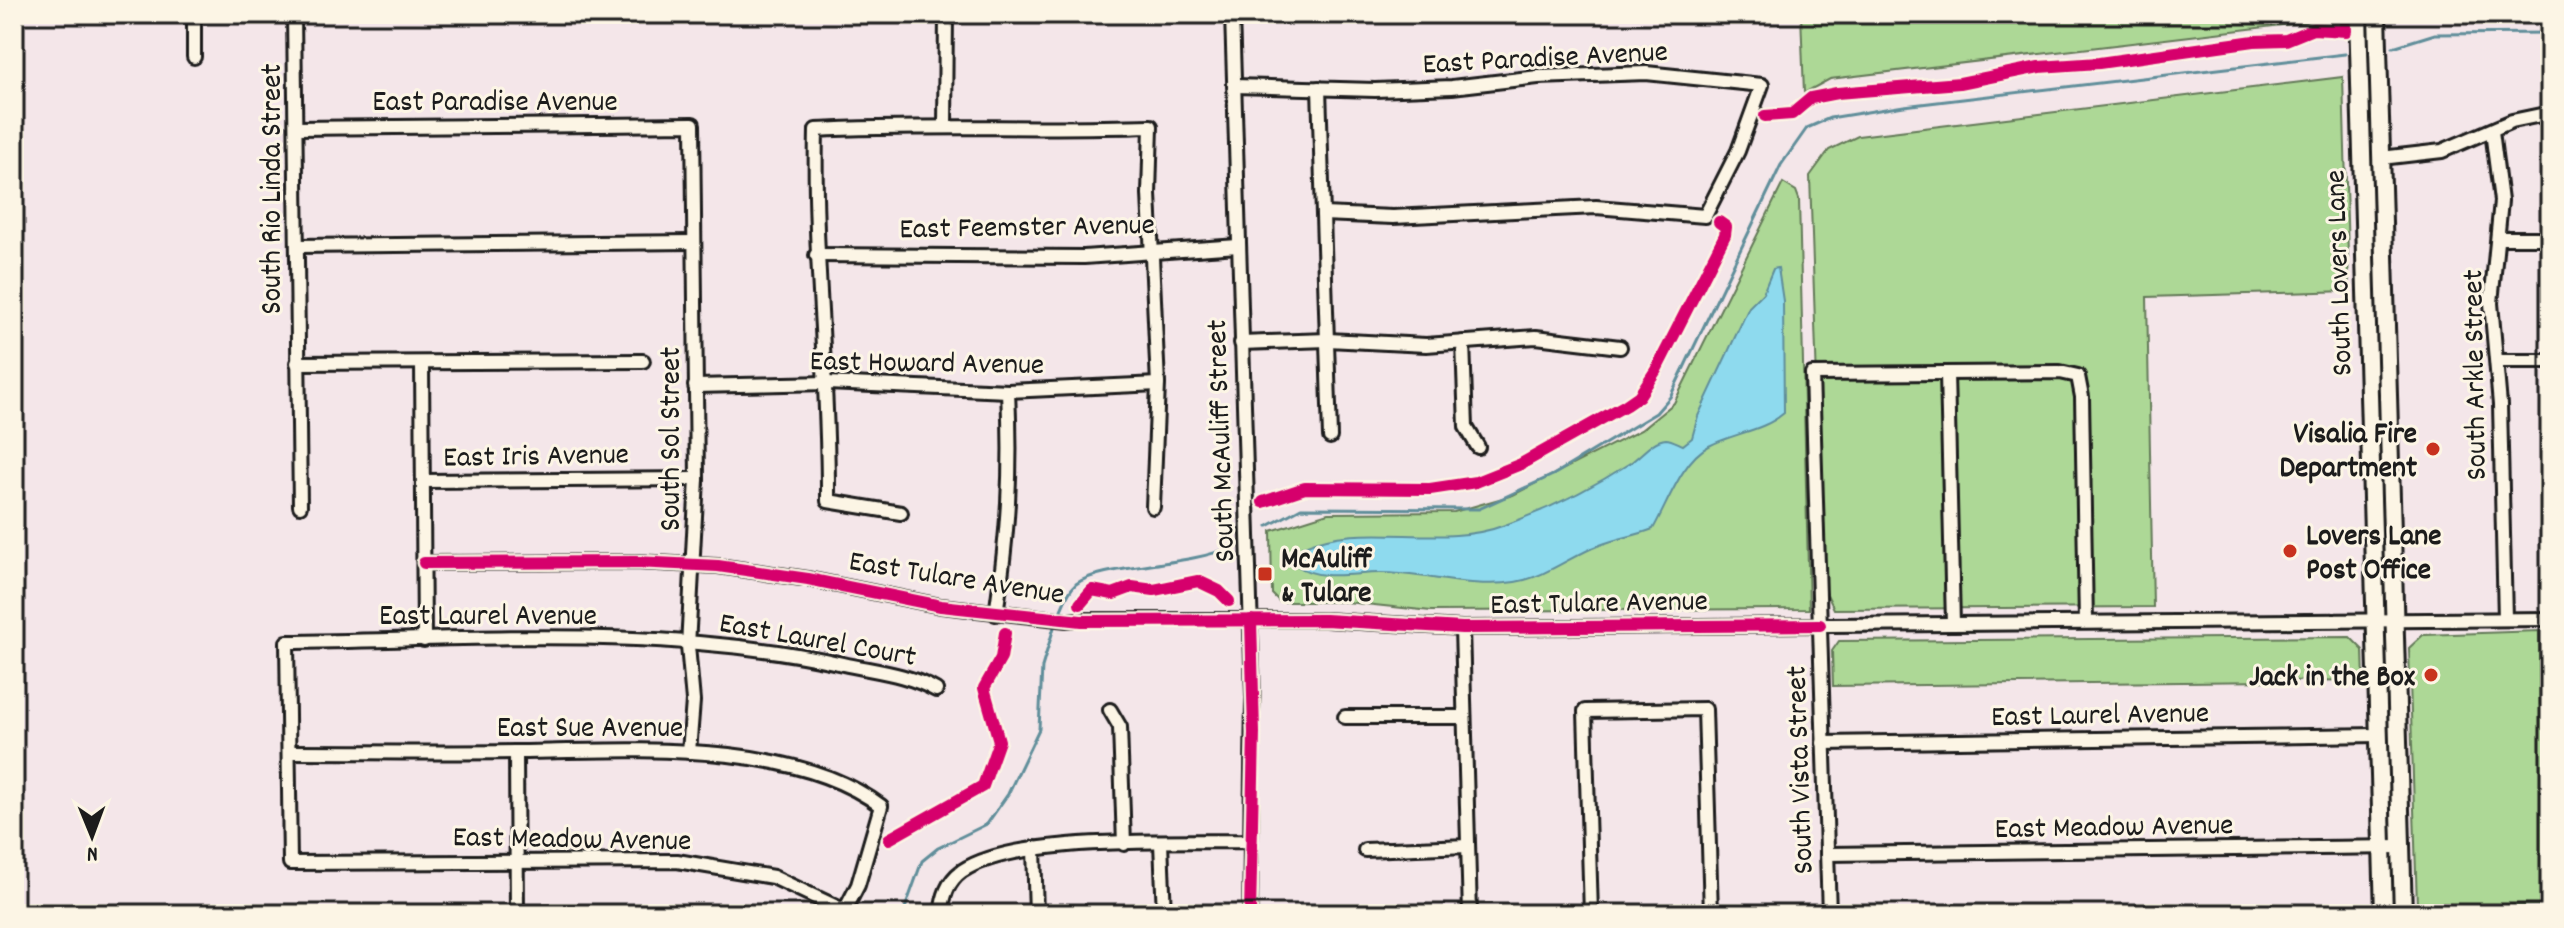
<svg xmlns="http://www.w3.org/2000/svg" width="2564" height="928" viewBox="0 0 2564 928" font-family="Dekko,sans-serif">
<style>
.green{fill:#add896;stroke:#647a59;stroke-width:2}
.water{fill:#8edaee;stroke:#608e9a;stroke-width:2}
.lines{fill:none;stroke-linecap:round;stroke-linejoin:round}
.stream{stroke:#608e9a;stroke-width:3}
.minor-casing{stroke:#1c1c1c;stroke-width:18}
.major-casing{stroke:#1c1c1c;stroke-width:22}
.minor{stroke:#fcf5e5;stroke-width:12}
.major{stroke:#fcf5e5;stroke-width:16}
.cycleway-casing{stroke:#fcf5e5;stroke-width:17}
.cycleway{stroke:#d6006c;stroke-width:12}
.poi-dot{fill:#c8321e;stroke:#fcf5e5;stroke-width:3}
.labels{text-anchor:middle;stroke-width:6;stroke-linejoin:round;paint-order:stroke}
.street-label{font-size:30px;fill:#1c1c1c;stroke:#fcf5e5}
.poi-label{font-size:30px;font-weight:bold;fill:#1c1c1c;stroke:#fcf5e5;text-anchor:end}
</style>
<rect width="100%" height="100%" fill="#f4e6e9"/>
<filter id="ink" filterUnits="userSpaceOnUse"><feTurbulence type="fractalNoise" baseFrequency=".0125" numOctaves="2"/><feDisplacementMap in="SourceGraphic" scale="16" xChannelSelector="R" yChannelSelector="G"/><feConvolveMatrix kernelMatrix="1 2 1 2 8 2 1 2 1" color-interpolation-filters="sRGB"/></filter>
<g filter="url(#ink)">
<g class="green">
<path d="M 1801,14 L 2342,14 L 2342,18 L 1830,79 L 1804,93 Z"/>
<path d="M 2343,77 L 2349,291 L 2147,297 L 2153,607 L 1834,609 L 1824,588 L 1810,176 L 1829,150 L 1858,136 Z"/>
<path d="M 1783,183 L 1796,191 L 1799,199 L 1809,609 L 1431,611 L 1346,602 L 1280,602 L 1272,594 L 1271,531 L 1328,513 L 1454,512 L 1513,495 L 1641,430 L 1674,403 Z"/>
<path d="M 2539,631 L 2540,704 L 2550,705 L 2550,905 L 2417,906 L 2409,648 L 2423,635 Z"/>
<path d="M 2350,637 L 2363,650 L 2364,680 L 1833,686 L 1832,651 L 1839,641 Z"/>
</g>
<path class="water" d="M 1778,268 L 1783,301 L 1784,413 C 1764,431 1733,433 1709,446 C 1682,460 1668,503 1653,529 C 1636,536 1617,538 1600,545 C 1570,556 1547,577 1515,582 C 1470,589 1425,573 1380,573 C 1352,573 1320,582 1296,565 L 1302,547 C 1364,519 1440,550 1505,525 C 1549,509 1592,488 1630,463 C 1641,456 1652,440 1666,439 C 1671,439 1678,443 1683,445 L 1692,438 L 1698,416 L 1749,307 L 1763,293 L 1773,269 Z"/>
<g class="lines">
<g class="stream">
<path d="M 2393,47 L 2435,34 L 2550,33"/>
<path d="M 1268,526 L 1301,508 L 1479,509 L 1553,475 L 1656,413 L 1670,397 L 1781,165 L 1807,128 L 1830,118 L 1904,106 L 2345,54"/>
<path d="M 1058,617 C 1063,606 1067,592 1076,584 C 1099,565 1191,566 1230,547"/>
<path d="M 903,914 L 922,861 L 938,848 L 987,824 L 1008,794 L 1039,729 L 1042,667 L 1055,624"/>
</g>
<g class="minor-casing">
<g id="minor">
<path d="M 194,14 L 194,57"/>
<path d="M 294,14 L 300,506"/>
<path d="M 1232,14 L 1253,698 L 1250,914"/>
<path d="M 1234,86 L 1375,90 L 1452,87 L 1538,77 L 1646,73 L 1762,85 L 1738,151 L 1705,216 L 1596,207 L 1393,217 L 1323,214"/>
<path d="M 1319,88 L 1330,437"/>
<path d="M 945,127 L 946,14"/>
<path d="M 296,128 L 693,124 L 697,479 L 688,646 L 693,701 L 689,752"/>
<path d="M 2492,131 L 2501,201 L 2491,303 L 2500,405 L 2505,619"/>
<path d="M 2381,158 L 2442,151 L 2512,121 L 2550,113"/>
<path d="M 2498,238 L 2550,238"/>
<path d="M 297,246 L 694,242"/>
<path d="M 816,255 L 1084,257 L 1238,246"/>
<path d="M 1463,342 L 1466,427 L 1478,447"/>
<path d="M 1241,343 L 1328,340 L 1426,345 L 1536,337 L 1620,347"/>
<path d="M 2497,361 L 2550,361"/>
<path d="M 297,363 L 643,361"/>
<path d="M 422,363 L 424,640"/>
<path d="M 1947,373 L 1953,624"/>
<path d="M 695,386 L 827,383 L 1008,391 L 1158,384"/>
<path d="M 423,481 L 697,479"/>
<path d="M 901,513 L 828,501 C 829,377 813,254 816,130 C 927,124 1039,130 1151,126 L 1149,194 L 1158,384 L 1153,507"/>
<path d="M 424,563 L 635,562 L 718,566 L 808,579 L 941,606 L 1066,620 L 1325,620 L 1462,628 L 2550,619"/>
<path d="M 996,614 C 1008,532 1012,473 1008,391"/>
<path d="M 1462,628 L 1470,914"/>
<path d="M 1110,710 L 1120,727 L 1124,844"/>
<path d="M 1345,717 L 1464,717"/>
<path d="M 1823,743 L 2379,735"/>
<path d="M 289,752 C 364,752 439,753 514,752 C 622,751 790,737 881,806 L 858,885 L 843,914"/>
<path d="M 516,752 L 517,914"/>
<path d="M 1161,843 L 1164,914"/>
<path d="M 1034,848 L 1036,914"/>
<path d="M 1365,850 L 1468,846"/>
<path d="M 1827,854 L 2401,847"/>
<path d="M 845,911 L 773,877 L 677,861 L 290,863 L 287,642 C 471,640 662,624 843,664 C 874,671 908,674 936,690"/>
<path d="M 941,914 C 943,897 947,882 962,871 C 1017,834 1179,843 1249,841"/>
<path d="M 1591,914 L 1585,711 L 1705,709 L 1711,914"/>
<path d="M 1829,914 L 1812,374 L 2060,372 L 2078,376 L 2082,397 L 2086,622"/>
</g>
</g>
<g class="major-casing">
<g id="major">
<path d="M 2358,14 L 2384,914"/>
<path d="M 2377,14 L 2403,914"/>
</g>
</g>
<use href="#minor" class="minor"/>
<use href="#major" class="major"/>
<g class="cycleway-casing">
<g id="cycleway">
<path d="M 1765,116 L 1792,114 L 1811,98 L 1837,93 L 1960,83 L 2039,67 L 2099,63 L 2254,41 L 2286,40 L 2313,29 L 2346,31 L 2345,14"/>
<path d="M 1263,502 L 1305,488 L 1430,489 L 1476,482 L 1521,464 L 1626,405 L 1639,396 L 1656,370 L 1725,235 L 1726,227 L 1719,222"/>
<path d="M 424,563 L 635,562 L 718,566 L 808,579 L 941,606 L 1081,621 L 1325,620 L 1462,628 L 1820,625"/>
<path d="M 1080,604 L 1092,590 L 1113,594 L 1132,587 L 1154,590 L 1198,581 L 1219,591 L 1229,601"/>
<path d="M 889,839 L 983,786 L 999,741 L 984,688 L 1001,658 L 1005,633"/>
<path d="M 1250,914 L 1254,733 L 1251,620"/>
</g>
</g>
<use href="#cycleway" class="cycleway"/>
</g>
</g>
<g class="poi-dot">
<circle cx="2433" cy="449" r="8"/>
<circle cx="2290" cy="551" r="8"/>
<rect x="1257" y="566" width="16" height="16" rx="4"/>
<circle cx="2431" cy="675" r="8"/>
</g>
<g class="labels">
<g class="street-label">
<text transform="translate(1545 56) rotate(-3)" y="10">East Paradise Avenue</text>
<text x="495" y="110">East Paradise Avenue</text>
<text transform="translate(270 189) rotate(-90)" y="10">South Rio Linda Street</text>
<text transform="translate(1027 225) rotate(-1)" y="10">East Feemster Avenue</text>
<text transform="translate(2337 273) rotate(-92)" y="10">South Lovers Lane</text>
<text transform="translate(927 361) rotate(1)" y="10">East Howard Avenue</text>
<text transform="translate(2473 375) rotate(-91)" y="10">South Arkle Street</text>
<text transform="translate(669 439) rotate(-90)" y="10">South Sol Street</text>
<text transform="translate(1219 441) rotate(-92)" y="10">South McAuliff Street</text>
<text transform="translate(536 454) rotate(-1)" y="10">East Iris Avenue</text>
<text transform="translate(957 576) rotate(9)" y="10">East Tulare Avenue</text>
<text transform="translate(1599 601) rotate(-1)" y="10">East Tulare Avenue</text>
<text x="488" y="624">East Laurel Avenue</text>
<text transform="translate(818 638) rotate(10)" y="10">East Laurel Court</text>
<text transform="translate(2100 713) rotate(-1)" y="10">East Laurel Avenue</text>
<text x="590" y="736">East Sue Avenue</text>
<text transform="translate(1798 770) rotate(-92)" y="10">South Vista Street</text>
<text transform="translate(2114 825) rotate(-1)" y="10">East Meadow Avenue</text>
<text transform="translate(572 837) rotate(1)" y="10">East Meadow Avenue</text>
</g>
<g class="poi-label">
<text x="2417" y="442">Visalia Fire<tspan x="2417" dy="34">Department</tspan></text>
<text x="2306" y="544" text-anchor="start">Lovers Lane<tspan x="2306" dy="34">Post Office</tspan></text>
<text x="1281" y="567" text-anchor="start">McAuliff<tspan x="1281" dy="34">&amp; Tulare</tspan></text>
<text x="2415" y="685">Jack in the Box</text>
</g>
</g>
<rect width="2564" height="928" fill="none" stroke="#fcf5e5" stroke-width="48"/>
<rect x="24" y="24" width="2516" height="880" fill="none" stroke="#1c1c1c" stroke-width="3" filter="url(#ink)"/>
<g transform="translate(92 836) rotate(179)" stroke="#fcf5e5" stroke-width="6" paint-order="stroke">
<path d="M0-6L14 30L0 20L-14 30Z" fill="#1c1c1c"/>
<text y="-12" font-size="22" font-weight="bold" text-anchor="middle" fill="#1c1c1c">N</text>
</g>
</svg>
